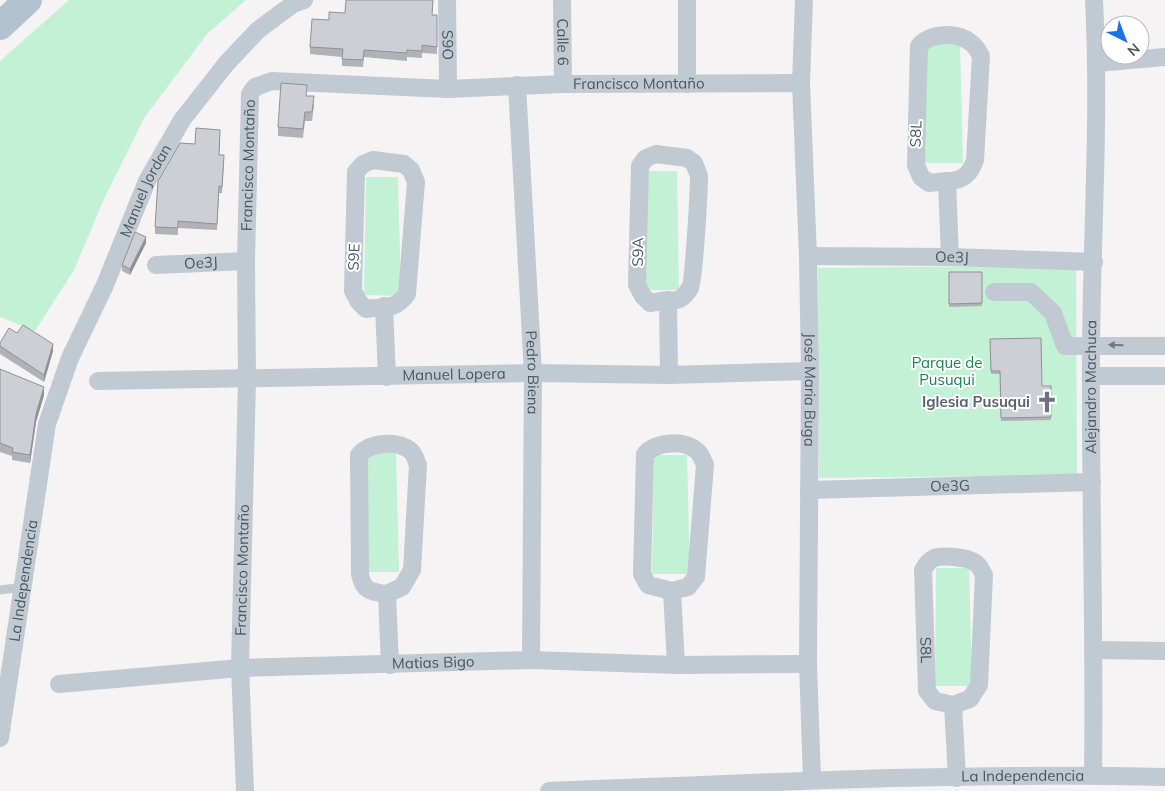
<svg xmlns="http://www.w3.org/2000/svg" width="1165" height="791" viewBox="0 0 1165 791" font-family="Mulish,sans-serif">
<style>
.green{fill:#c3f1d5}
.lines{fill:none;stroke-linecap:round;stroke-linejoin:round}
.lane{stroke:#c1cad2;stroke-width:9}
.street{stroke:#c1cad2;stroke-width:18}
.primary{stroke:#b3c2d1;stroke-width:28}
.wall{fill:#b0b2b7}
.shaded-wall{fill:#909195}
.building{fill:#cdcfd5;stroke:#909195}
.oneway{fill:#6e7983}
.labels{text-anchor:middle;stroke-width:4;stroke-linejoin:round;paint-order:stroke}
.street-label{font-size:15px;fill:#4a5661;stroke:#fff}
.park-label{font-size:15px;fill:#17864f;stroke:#fff}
.worship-label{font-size:15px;font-weight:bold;fill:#5b616d;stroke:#fff;text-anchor:end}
</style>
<rect width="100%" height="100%" fill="#f5f3f3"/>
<g class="green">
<path d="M 69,0 L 246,0 L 207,34 L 144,118 L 104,199 L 74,270 L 35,331 L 0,317 L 0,61 Z"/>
<path d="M 927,44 L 960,44 L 963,163 L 925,163 Z"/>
<path d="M 644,171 L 677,171 L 679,290 L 642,290 Z"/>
<path d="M 366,177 L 398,177 L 401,296 L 364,295 Z"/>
<path d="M 1076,265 L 1077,475 L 819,478 L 818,268 Z"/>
<path d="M 363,453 L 396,453 L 399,572 L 362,572 Z"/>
<path d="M 654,455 L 687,455 L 690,574 L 652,574 Z"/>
<path d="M 936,568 L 969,568 L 972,686 L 935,686 Z"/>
</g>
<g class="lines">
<path class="lane" d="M 0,590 L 24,587"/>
<g class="street">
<path id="s1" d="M 447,0 L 448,89"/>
<path id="s2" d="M 562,0 L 563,84"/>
<path d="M 687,0 L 687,84"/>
<path id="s3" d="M 804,0 L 801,83 L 808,256 L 810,371 L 808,664 L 812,780"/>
<path d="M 1097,63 L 1165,57"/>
<path id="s4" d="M 517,85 L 533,373 L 531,660"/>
<path d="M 373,160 L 404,164 L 411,170 L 416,182 L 407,294 C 394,311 386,306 366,309 L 359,302 L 353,291 L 356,172 L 363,164 Z"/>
<path d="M 947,181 C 962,181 970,175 975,160 L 981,56 C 978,51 976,46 971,43 C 957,31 930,33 919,46 L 916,165 L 921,177 L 929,183 L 947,181 L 950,257"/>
<path id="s5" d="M 808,256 L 950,257 L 1094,262"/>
<path id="s6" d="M 156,265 L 246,261"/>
<path d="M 994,292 L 1031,292 L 1053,313 L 1065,346 L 1165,346"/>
<path d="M 668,300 C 678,302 684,298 690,288 C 694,281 699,191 699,176 L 694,163 L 687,158 L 656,154 L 646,158 L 640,166 L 637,285 L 643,296 L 650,303 L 668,300 L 669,375"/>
<path d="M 384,306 L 387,377"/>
<path d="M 1091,376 L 1165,376"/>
<path id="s7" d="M 98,381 L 533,373 L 669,375 L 810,371"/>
<path id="s8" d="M 809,490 L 1092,482"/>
<path d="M 672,591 L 688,587 L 696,577 L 705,465 C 703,460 701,454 697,451 C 683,439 656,442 645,454 L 642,574 L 648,585 L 672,591 L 676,665"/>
<path d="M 387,594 L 402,587 L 412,570 L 418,465 C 416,461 415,455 411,451 C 397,440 370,442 359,455 L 360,574 C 363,591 371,592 387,594 L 390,665"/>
<path d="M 1095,650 L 1165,651"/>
<path id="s9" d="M 59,684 L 240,668 L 531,660 L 676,665 L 808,664"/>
<path id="s10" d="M 953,705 L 970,699 L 979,685 L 984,575 C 981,570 980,565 974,562 C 966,557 943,555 934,558 C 928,561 926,565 923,570 L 927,691 L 935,701 L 953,705 L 957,778"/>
<path id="s11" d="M 0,738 L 47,424 L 70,358 L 105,285 L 147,181 L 182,120 L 226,64 L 258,30 L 293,4 L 304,0"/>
<path id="s12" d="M 1093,775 C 1095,632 1090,489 1091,347 C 1092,231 1100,116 1094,0"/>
<path id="s13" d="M 245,791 L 240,668 L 247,380 L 246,261 L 250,94 L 255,87 L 272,81 L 448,89 L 563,84 L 801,83"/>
<path id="s14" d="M 549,791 C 754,783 960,772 1165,777"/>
</g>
<path class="primary" d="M 0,26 L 28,0"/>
</g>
<g class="wall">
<path d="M 345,13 L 437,15 L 437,54 L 422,53 L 422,58 L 407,57 L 407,61 L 364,57 L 363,67 L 342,66 L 342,57 L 310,54 L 310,47 L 329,20 Z"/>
<path d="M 307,96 L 314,105 L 312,121 L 305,121 L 303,138 L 278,136 L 278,127 Z"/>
<path d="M 220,136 L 219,155 L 224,162 L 222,193 L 219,193 L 217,230 L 178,228 L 178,235 L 155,234 L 155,227 L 195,144 Z"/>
<path d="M 146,243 L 130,275 L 122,271 L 122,265 Z"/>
<path d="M 949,272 L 982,272 L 982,306 L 949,307 Z"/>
<path d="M 17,333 L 53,351 L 44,382 L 0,354 L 0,343 Z"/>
<path d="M 990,339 L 1042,386 L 1051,386 L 1051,420 L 1001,421 L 1000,374 L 991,374 Z"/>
<path d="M 0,369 L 44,395 L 36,422 L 30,463 L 12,460 L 12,456 L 0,452 Z"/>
</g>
<g class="shaded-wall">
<path d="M 146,237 L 146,243 L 130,275 L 130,269 Z"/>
<path d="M 53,344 L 53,351 L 44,382 L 44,375 Z"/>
<path d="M 44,387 L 44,395 L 36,422 L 30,463 L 30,455 L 36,414 Z"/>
</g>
<g class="building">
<path d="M 346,0 L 433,0 L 432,15 L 437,15 L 437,47 L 422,45 L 422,51 L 407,50 L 407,53 L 364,50 L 363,60 L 342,59 L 343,49 L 310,47 L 312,19 L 329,20 L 329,12 L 345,13 Z"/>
<path d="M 281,83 L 307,85 L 306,96 L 314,96 L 312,112 L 305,112 L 303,129 L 278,127 Z"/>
<path d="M 196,128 L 220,130 L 219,155 L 224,155 L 222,187 L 219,186 L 217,224 L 178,221 L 178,228 L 155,227 L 158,181 L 180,143 L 195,144 Z"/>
<path d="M 135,232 L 146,237 L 130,269 L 122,265 Z"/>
<path d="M 949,272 L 982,272 L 982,303 L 949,304 Z"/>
<path d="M 23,325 L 53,344 L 44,375 L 0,346 L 0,343 L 9,328 L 17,333 Z"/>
<path d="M 1041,338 L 1042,386 L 1051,386 L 1051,417 L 1001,418 L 1000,371 L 991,371 L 990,339 Z"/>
<path d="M 0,369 L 44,387 L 36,414 L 30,455 L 12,452 L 13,448 L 0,443 Z"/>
</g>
<defs><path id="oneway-solid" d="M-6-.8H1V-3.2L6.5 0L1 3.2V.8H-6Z" transform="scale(1.25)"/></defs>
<use class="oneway" href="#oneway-solid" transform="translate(1116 345) rotate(-179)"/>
<defs>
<g id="church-bare" transform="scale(1.725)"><path d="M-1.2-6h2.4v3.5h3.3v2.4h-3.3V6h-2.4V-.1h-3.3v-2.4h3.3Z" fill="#6b7280" stroke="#fff" stroke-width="2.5" paint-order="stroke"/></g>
</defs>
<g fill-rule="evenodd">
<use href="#church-bare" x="1047" y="402"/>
</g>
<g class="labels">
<g class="street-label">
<text dy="5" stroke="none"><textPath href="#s2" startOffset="42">Calle 6</textPath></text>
<text dy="5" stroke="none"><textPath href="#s1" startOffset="45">S9O</textPath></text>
<text dy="5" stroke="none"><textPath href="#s13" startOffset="1091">Francisco Montaño</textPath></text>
<text transform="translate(916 134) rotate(-88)" y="5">S8L</text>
<text dy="5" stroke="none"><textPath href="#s13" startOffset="626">Francisco Montaño</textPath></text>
<text dy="5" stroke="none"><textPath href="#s11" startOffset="571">Manuel Jordan</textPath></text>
<text transform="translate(638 252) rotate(-89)" y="5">S9A</text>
<text transform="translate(354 257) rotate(-88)" y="5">S9E</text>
<text dy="5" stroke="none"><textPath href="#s5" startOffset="144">Oe3J</textPath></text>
<text dy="5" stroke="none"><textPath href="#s6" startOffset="45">Oe3J</textPath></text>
<text dy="5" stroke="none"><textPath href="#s4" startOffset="288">Pedro Biena</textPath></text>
<text dy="5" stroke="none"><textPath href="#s7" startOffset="356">Manuel Lopera</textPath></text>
<text dy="5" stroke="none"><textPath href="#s12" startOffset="388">Alejandro Machuca</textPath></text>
<text dy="5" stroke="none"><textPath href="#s3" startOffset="390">José Maria Buga</textPath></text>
<text dy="5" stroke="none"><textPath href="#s8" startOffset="141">Oe3G</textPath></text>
<text dy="5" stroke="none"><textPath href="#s13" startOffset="221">Francisco Montaño</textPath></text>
<text dy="5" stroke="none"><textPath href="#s11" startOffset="159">La Independencia</textPath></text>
<text dy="5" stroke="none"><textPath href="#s10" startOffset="299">S8L</textPath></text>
<text dy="5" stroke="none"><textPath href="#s9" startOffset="375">Matias Bigo</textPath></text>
<text dy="5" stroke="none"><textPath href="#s14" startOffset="474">La Independencia</textPath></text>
</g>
<g class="park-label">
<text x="947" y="368">Parque de<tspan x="947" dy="17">Pusuqui</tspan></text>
</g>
<g class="worship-label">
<text x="1030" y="407">Iglesia Pusuqui</text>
</g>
</g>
<g transform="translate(1125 40) rotate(138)"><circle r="24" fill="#ffffff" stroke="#b7bbc0"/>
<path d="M0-4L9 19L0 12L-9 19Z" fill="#1a73e8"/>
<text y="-8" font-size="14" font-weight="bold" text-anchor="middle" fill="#4a5661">N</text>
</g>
</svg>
